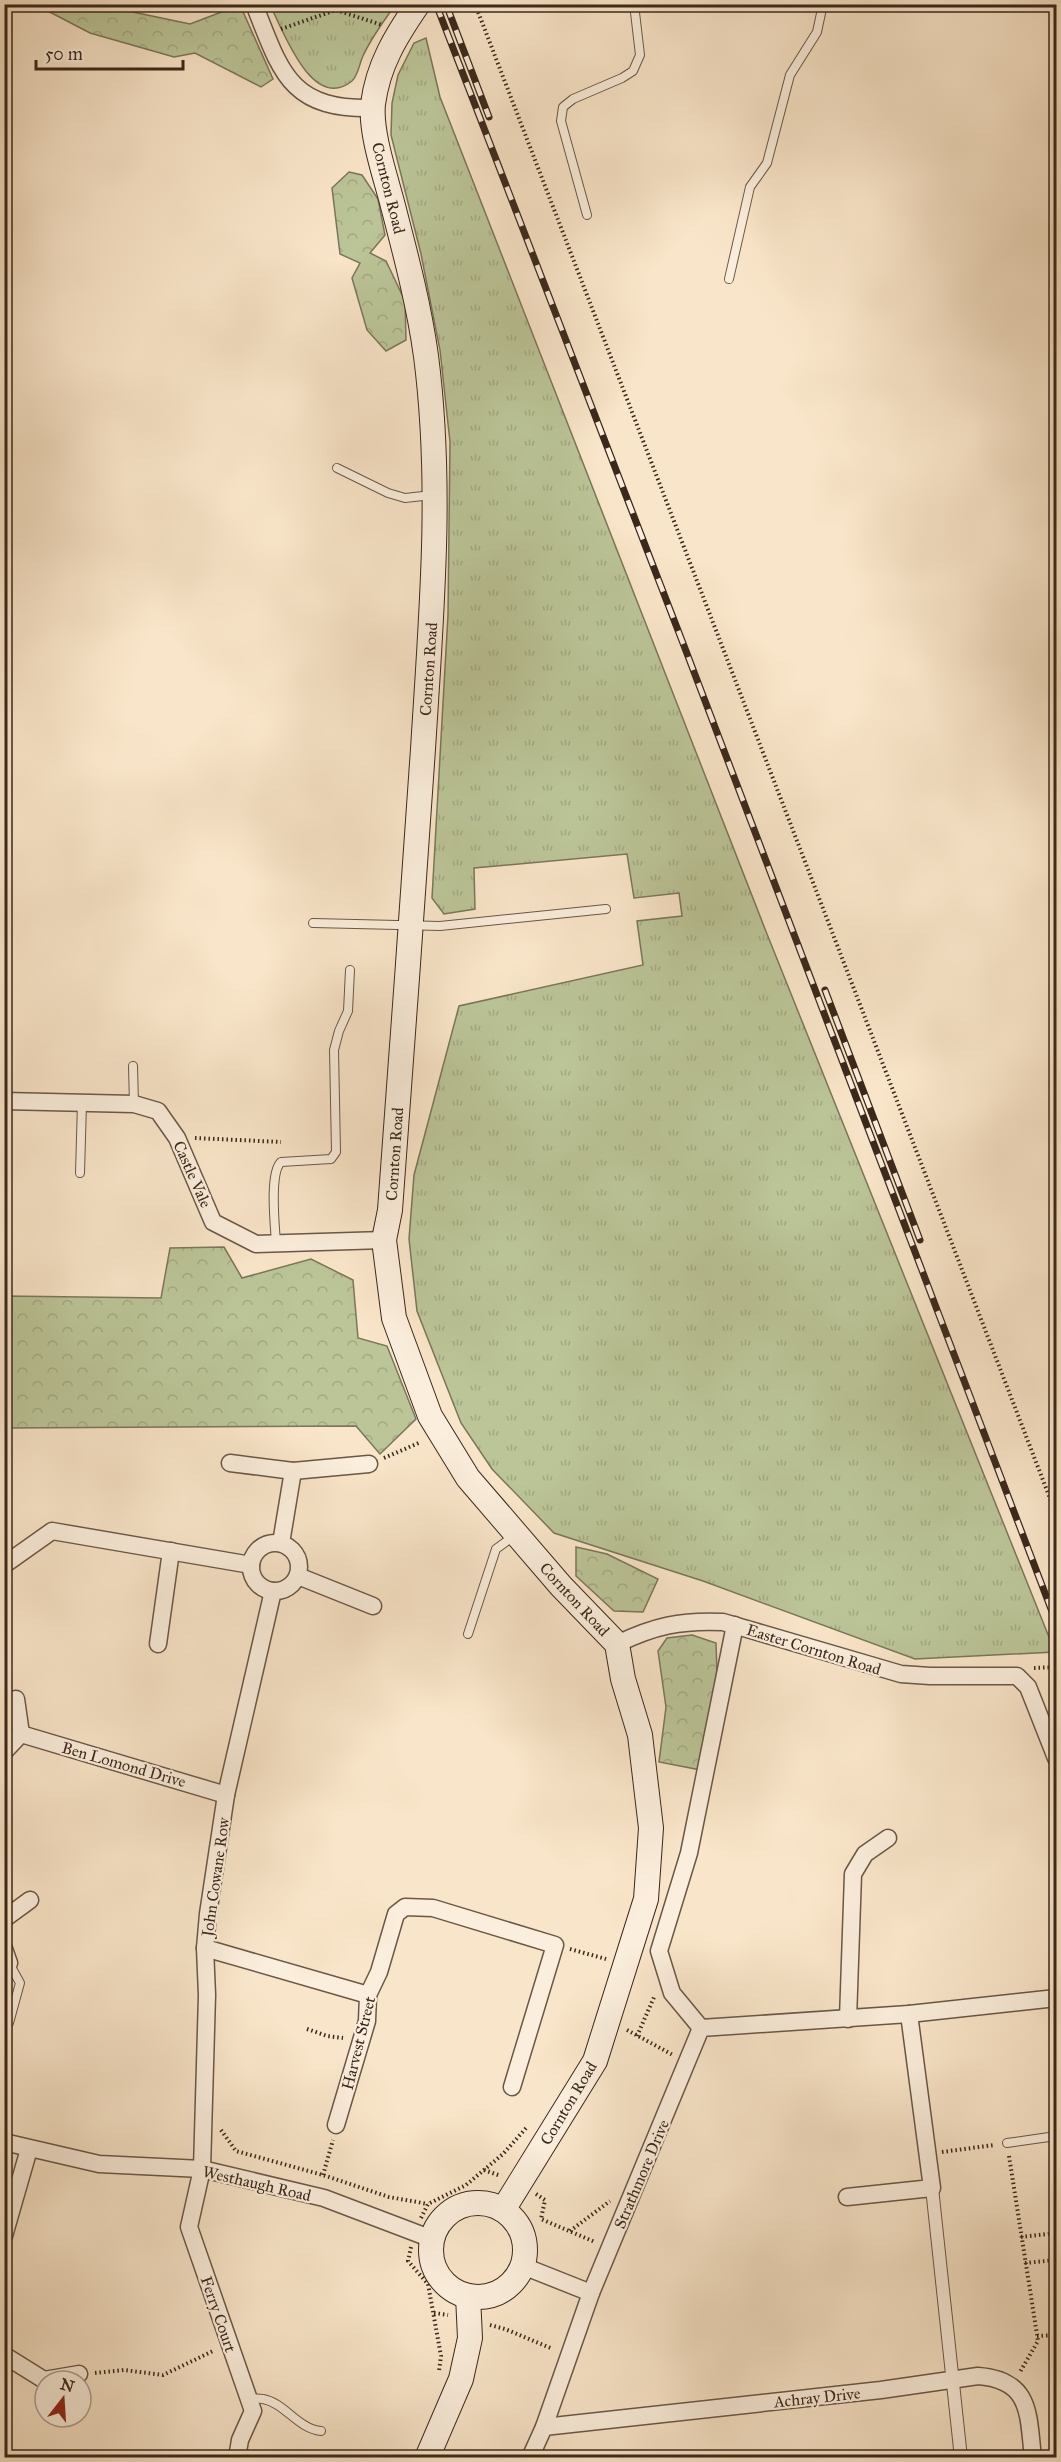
<svg xmlns="http://www.w3.org/2000/svg" width="1061" height="2462" viewBox="0 0 1061 2462" font-family="'IM FELL Great Primer',serif">
<style>
.grass{fill:url(#grass-tufts);stroke:#7b765a;stroke-width:1.5}
.forest{fill:url(#forest-crowns);stroke:#7b765a;stroke-width:1.5}
.lines{fill:none;stroke-linecap:round;stroke-linejoin:round}
.service-casing{stroke:#6a5746;stroke-width:10}
.pedestrian-casing{stroke:#6a5746;stroke-width:14}
.minor-casing{stroke:#6a5746;stroke-width:19}
.secondary-casing{stroke:#3b281b;stroke-width:26}
.path{stroke:#3b281b;stroke-width:4;stroke-dasharray:1.5 3;stroke-linecap:butt}
.service{stroke:#fbeedc;stroke-width:8}
.pedestrian{stroke:#fbeedc;stroke-width:12}
.minor{stroke:#fbeedc;stroke-width:16}
.secondary{stroke:#fbeedc;stroke-width:24}
.rail-casing{stroke:#3b281b;stroke-width:7}
.rail{stroke:#fbeedc;stroke-width:4.5;stroke-dasharray:14;stroke-linecap:butt}
.labels{text-anchor:middle;stroke-width:4.5;stroke-linejoin:round;paint-order:stroke}
.street-label{font-size:16px;fill:#3b281b;stroke:#fbeedc}
</style>
<defs>
<pattern id="grass-tufts" width="24" height="20" patternUnits="userSpaceOnUse" patternTransform="scale(1.5)"><rect width="24" height="20" fill="#bbc598"/><path d="M3 7l-1-3M5 7V3M7 7l1-3M15 17l-1-3M17 17v-4M19 17l1-3" fill="none" stroke="#a2a982"/></pattern>
<pattern id="forest-crowns" width="20" height="18" patternUnits="userSpaceOnUse" patternTransform="scale(1.5)"><rect width="20" height="18" fill="#bbc598"/><path d="M2 6a3 3 0 1 1 6 0M12 15a3 3 0 1 1 6 0" fill="none" stroke="#a2a982"/></pattern>
</defs>
<rect width="100%" height="100%" fill="#f9e5c9"/>
<filter id="stains"><feTurbulence type="fractalNoise" baseFrequency=".00333" numOctaves="4"/><feColorMatrix values="0 0 0 0 .2 0 0 0 0 .09 0 0 0 0 .02 0 0 0 .5 -.17"/></filter>
<radialGradient id="worn" r=".72"><stop offset=".6" stop-color="#630" stop-opacity="0"/><stop offset="1" stop-color="#630" stop-opacity=".3"/></radialGradient>
<g class="grass">
<path d="M 270,5 L 395,4 L 395,5 C 384,21 371,38 363,56 C 359,64 359,74 352,81 C 312,113 283,30 270,5 Z"/>
<path d="M 426,38 L 440,97 L 767,934 L 1055,1652 L 915,1659 L 703,1581 L 554,1533 L 492,1469 L 461,1423 L 417,1311 L 409,1239 L 414,1175 L 459,1006 L 643,965 L 637,921 L 682,916 L 679,893 L 634,898 L 627,854 L 474,868 L 475,909 L 444,914 L 432,898 L 448,615 L 450,442 L 440,350 L 421,254 L 391,135 L 392,103 L 398,75 L 414,43 Z"/>
</g>
<g class="forest">
<path d="M 29,5 L 130,5 L 133,12 L 190,24 L 240,5 L 273,79 L 261,87 L 195,53 L 174,57 L 90,33 L 44,9 Z"/>
<path d="M 349,172 L 362,175 L 378,199 L 385,235 L 370,253 L 386,261 L 405,301 L 406,340 L 386,351 L 367,330 L 352,278 L 360,263 L 340,254 L 332,188 Z"/>
<path d="M 224,1247 L 242,1278 L 311,1259 L 353,1280 L 358,1338 L 387,1346 L 416,1419 L 380,1454 L 356,1426 L 5,1428 L 5,1296 L 161,1298 L 170,1248 Z"/>
<path d="M 576,1547 L 607,1554 L 658,1579 L 643,1612 L 614,1611 L 576,1576 Z"/>
<path d="M 692,1635 L 716,1643 L 717,1672 L 701,1770 L 659,1762 L 666,1707 L 658,1651 L 667,1638 Z"/>
</g>
<g class="lines">
<g class="service-casing">
<g id="service">
<path d="M 587,215 L 561,121 L 563,107 L 573,99 L 622,78 L 633,71 L 640,55 L 634,4"/>
<path d="M 729,279 L 750,187 L 767,163 L 790,75 L 817,32 L 823,4"/>
<path d="M 337,468 L 388,493 L 405,498 L 432,495"/>
<path d="M 313,923 L 440,926 L 606,909"/>
<path d="M 133,1066 L 134,1104"/>
<path d="M 80,1173 L 82,1103"/>
<path d="M 276,1243 C 275,1226 269,1173 281,1162 L 331,1159 L 336,1152 L 334,1050 L 339,1031 L 348,1011 L 350,970"/>
<path d="M 468,1634 L 496,1549 L 515,1535"/>
<path d="M 9,1963 L 20,1983 L 9,2023"/>
<path d="M 1007,2143 L 1056,2136"/>
<path d="M 249,2398 C 253,2399 259,2398 263,2399 C 285,2403 298,2429 321,2431"/>
</g>
</g>
<g class="pedestrian-casing">
<path id="pedestrian" d="M 932,2188 L 961,2458"/>
</g>
<g class="minor-casing">
<g id="minor">
<path d="M 254,4 C 281,72 289,110 373,108"/>
<path d="M 4,1101 L 134,1104 L 158,1111 L 177,1138 L 213,1222 L 256,1244 L 384,1240"/>
<path d="M 230,1463 L 293,1471 L 369,1464"/>
<circle cx="275" cy="1567" r="24"/>
<path d="M 281,1543 L 293,1471"/>
<path d="M 4,1565 L 52,1531 L 251,1565"/>
<path d="M 298,1576 L 373,1606"/>
<path d="M 158,1644 L 171,1551"/>
<path d="M 617,1644 C 654,1626 681,1620 723,1622 L 901,1674 L 930,1676 L 1017,1676 L 1028,1687 L 1056,1758"/>
<path d="M 21,1734 L 226,1795"/>
<path d="M 4,1752 L 21,1734 L 16,1699"/>
<path d="M 4,1919 L 30,1900"/>
<path d="M 205,1948 L 368,1995"/>
<path d="M 4,1949 L 9,1963"/>
<path d="M 848,2019 L 853,1874 L 865,1854 L 888,1838"/>
<path d="M 701,2028 L 672,1993 L 659,1951 L 689,1853 L 735,1625"/>
<path d="M 336,2125 L 367,2021 L 368,1995 L 379,1972 L 396,1914 L 405,1907 L 433,1908 L 555,1945 L 512,2087"/>
<path d="M 4,2142 L 99,2164 L 202,2169 L 324,2198 L 432,2239"/>
<path d="M 847,2197 L 932,2188 L 909,2014"/>
<path d="M 4,2236 L 29,2149"/>
<path d="M 523,2266 L 591,2293"/>
<path d="M 4,2355 L 44,2380 L 79,2374"/>
<path d="M 544,2427 L 881,2390 L 978,2376 C 1032,2380 1028,2415 1033,2458"/>
<path d="M 237,2458 L 240,2440 L 253,2411 L 189,2227 L 202,2169 L 207,1995 L 205,1948 L 208,1914 L 226,1795 L 273,1591"/>
<path d="M 530,2458 L 544,2427 L 591,2293 L 701,2028 L 909,2014 L 1056,1998"/>
</g>
</g>
<g class="secondary-casing">
<g id="secondary">
<path d="M 418,4 C 396,36 378,65 373,104 C 370,133 386,178 393,206 C 406,256 419,305 426,356 C 443,487 431,619 423,749 C 413,903 401,1056 390,1210 L 384,1240 L 394,1318 L 430,1416 L 468,1478 L 561,1586 L 617,1644 L 623,1679 L 640,1735 L 651,1828 L 646,1899 L 595,2061 L 503,2210"/>
<circle cx="478" cy="2250" r="47"/>
<path d="M 427,2458 L 461,2379 L 470,2338 L 468,2296"/>
</g>
</g>
<g class="path">
<path d="M 475,4 L 1056,1514"/>
<path d="M 281,29 L 336,10 L 382,25"/>
<path d="M 195,1138 L 281,1142"/>
<path d="M 384,1458 L 421,1442"/>
<path d="M 1034,1668 L 1056,1667"/>
<path d="M 570,1949 L 606,1959"/>
<path d="M 307,2029 L 327,2036 L 343,2038"/>
<path d="M 627,2030 L 673,2055"/>
<path d="M 637,2036 L 655,1995"/>
<path d="M 221,2130 L 236,2151 L 323,2175 L 389,2197 L 428,2204"/>
<path d="M 942,2152 L 994,2145"/>
<path d="M 1009,2156 L 1038,2341 L 1020,2372"/>
<path d="M 484,2170 L 501,2176"/>
<path d="M 323,2175 L 333,2140"/>
<path d="M 536,2194 L 545,2200 L 541,2219 L 595,2242"/>
<path d="M 421,2218 L 428,2204 L 466,2185 L 503,2154 L 527,2127"/>
<path d="M 570,2231 L 610,2201"/>
<path d="M 1021,2237 L 1056,2233"/>
<path d="M 411,2247 L 408,2261 L 428,2284 L 441,2356 L 439,2371"/>
<path d="M 1025,2263 L 1056,2260"/>
<path d="M 434,2313 L 448,2315"/>
<path d="M 490,2325 L 505,2329 L 553,2349"/>
<path d="M 1037,2336 L 1056,2335"/>
<path d="M 95,2373 L 124,2370 L 163,2375 L 213,2351"/>
</g>
<use href="#service" class="service"/>
<use href="#pedestrian" class="pedestrian"/>
<use href="#minor" class="minor"/>
<use href="#secondary" class="secondary"/>
<g class="rail-casing">
<g id="rail">
<path d="M 436,4 L 686,651 L 1056,1622"/>
<path d="M 446,4 L 489,117"/>
<path d="M 825,990 L 920,1240"/>
</g>
</g>
<use href="#rail" class="rail"/>
</g>
<g class="labels">
<g class="street-label">
<text transform="translate(389 188) rotate(76)" y="6">Cornton Road</text>
<text transform="translate(428 669) rotate(-86)" y="6">Cornton Road</text>
<text transform="translate(394 1154) rotate(-86)" y="6">Cornton Road</text>
<text transform="translate(193 1174) rotate(66)" y="6">Castle Vale</text>
<text transform="translate(575 1599) rotate(47)" y="6">Cornton Road</text>
<text transform="translate(814 1649) rotate(17)" y="6">Easter Cornton Road</text>
<text transform="translate(124 1764) rotate(16)" y="6">Ben Lomond Drive</text>
<text transform="translate(215 1877) rotate(-82)" y="6">John Cowane Row</text>
<text transform="translate(358 2043) rotate(-76)" y="6">Harvest Street</text>
<text transform="translate(568 2103) rotate(-59)" y="6">Cornton Road</text>
<text transform="translate(641 2174) rotate(-67)" y="6">Strathmore Drive</text>
<text transform="translate(257 2183) rotate(13)" y="6">Westhaugh Road</text>
<text transform="translate(219 2314) rotate(71)" y="6">Ferry Court</text>
<text transform="translate(817 2397) rotate(-6)" y="6">Achray Drive</text>
</g>
</g>
<rect width="1061" height="2462" fill="none" stroke="#f9e5c9" stroke-width="24"/>
<rect x="6" y="6" width="1049" height="2450" fill="none" stroke="#3b281b" stroke-width="3"/>
<rect x="12" y="12" width="1037" height="2438" fill="none" stroke="#3b281b" stroke-width="1.5"/>
<g transform="translate(63 2399) rotate(17)"><circle r="28" fill="#fbeedc" stroke="#ae9f8f" stroke-width="1.5"/>
<path d="M0-4.5L10 22L0 15L-10 22Z" fill="#8f2418"/>
<text y="-9" font-size="16" font-weight="bold" text-anchor="middle" fill="#3b281b">N</text>
</g>
<path d="M36 60v9h147v-9" fill="none" stroke="#3b281b" stroke-width="3"/>
<text x="45" y="60" font-size="18" fill="#3b281b" stroke="#fbeedc" stroke-width="4.5" paint-order="stroke">50 m</text>
<rect width="100%" height="100%" filter="url(#stains)"/>
<rect width="100%" height="100%" fill="url(#worn)"/>
</svg>
